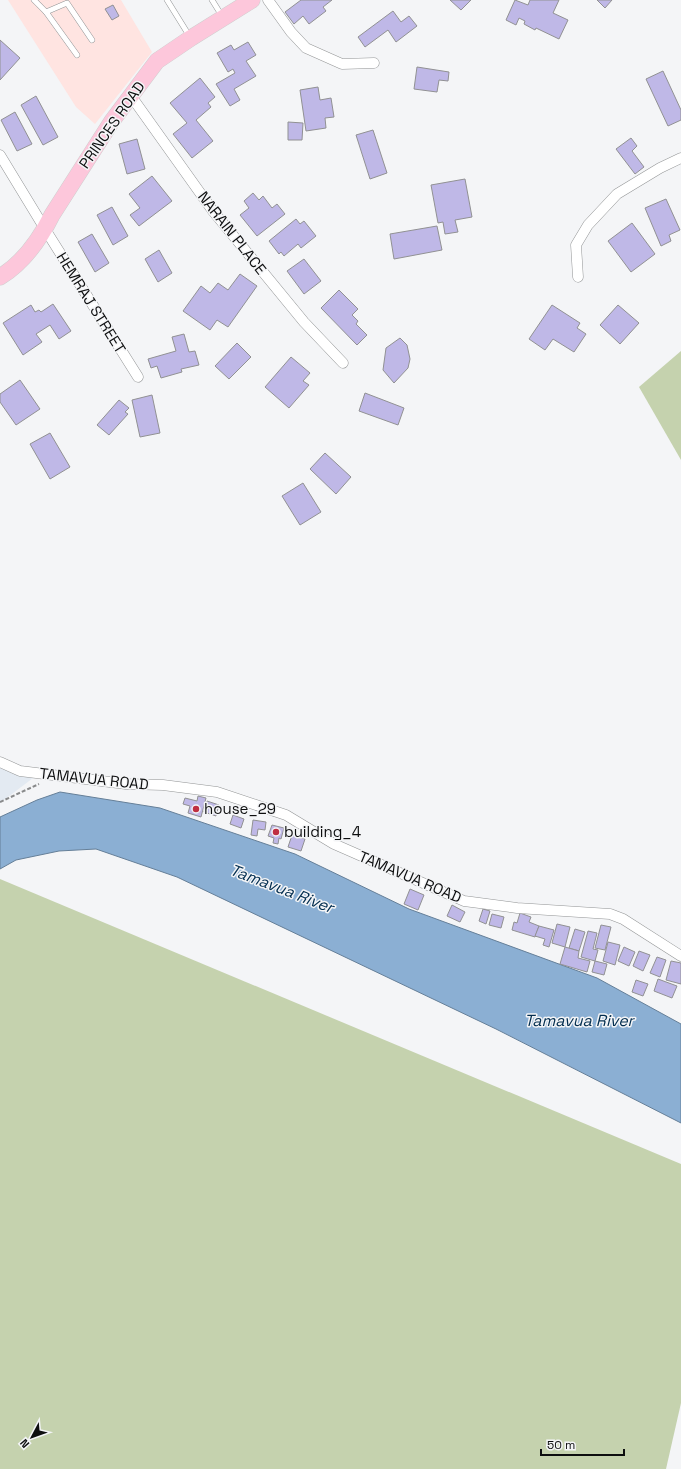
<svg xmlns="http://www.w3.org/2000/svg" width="681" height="1469" viewBox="0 0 681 1469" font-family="'Space Grotesk',sans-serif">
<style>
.commercial{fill:#ffe4e1}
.built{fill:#e3eaf2}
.green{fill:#c5d2ae}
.water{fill:#8bafd3;stroke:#657f98}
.building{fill:#bfb8e7;stroke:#919193}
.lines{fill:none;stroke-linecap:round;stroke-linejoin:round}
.service-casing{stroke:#939596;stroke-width:6}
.minor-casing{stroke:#939596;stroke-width:11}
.primary-casing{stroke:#cfcfcf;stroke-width:17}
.path{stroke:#898a8b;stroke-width:2;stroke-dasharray:4 2;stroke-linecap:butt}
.service{stroke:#fff;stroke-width:5}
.minor{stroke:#fff;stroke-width:10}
.primary{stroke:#fdc7db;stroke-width:16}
.poi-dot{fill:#bf2e41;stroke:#f4f5f7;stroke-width:1.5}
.labels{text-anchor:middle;stroke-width:3;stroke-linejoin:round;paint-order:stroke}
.street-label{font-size:15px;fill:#0d0e0f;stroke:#f4f5f7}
.poi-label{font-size:15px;fill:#0d0e0f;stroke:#f4f5f7;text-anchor:start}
.water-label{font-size:16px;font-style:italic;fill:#022d4f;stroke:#f4f5f7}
</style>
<rect width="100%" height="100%" fill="#f4f5f7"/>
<path class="commercial" d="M 8,0 L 121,0 L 152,52 L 95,124 L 76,107 Z"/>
<path class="built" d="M 0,757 L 37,775 L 0,803 Z"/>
<g class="green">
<path d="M 681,351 L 681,460 L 639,387 Z"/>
<path d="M 0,879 L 681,1164 L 681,1403 L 666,1469 L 0,1469 Z"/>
</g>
<path class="water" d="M 60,792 L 160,808 L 295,854 L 409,909 L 597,978 L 681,1024 L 681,1123 L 496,1029 L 177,877 L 96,849 L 59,851 L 16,860 L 0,869 L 0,817 L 37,800 Z"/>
<g class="building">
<path d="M 301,0 L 332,0 L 323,7 L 326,11 L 309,24 L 303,16 L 294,24 L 285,12 Z"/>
<path d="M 450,0 L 471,0 L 461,10 Z"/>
<path d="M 515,0 L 528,5 L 530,0 L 559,0 L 553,13 L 568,20 L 559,39 L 536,28 L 535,30 L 524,24 L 525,21 L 519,18 L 516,25 L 506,20 Z"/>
<path d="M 597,0 L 612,0 L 605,8 Z"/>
<path d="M 113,5 L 119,16 L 112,20 L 105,9 Z"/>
<path d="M 393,11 L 401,22 L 409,16 L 417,26 L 396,42 L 388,30 L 365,47 L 358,37 Z"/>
<path d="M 0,40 L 20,58 L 0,80 Z"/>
<path d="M 248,42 L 256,55 L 246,61 L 256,76 L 234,89 L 240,100 L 230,106 L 216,84 L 235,73 L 233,69 L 228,72 L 217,53 L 231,45 L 234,50 Z"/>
<path d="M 417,67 L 449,72 L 448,81 L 439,80 L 437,92 L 414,89 Z"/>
<path d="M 663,71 L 681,110 L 681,120 L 668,126 L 646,79 Z"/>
<path d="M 200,78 L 215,97 L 208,103 L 211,107 L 196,120 L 213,141 L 192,158 L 173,134 L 187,123 L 170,103 Z"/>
<path d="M 318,87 L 320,100 L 331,98 L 334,117 L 325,118 L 326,128 L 306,131 L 300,90 Z"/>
<path d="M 36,96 L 58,137 L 43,145 L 21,105 Z"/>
<path d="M 15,112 L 32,144 L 17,151 L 1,120 Z"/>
<path d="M 288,122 L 303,123 L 302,140 L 288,140 Z"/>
<path d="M 373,130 L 387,173 L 370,179 L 356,135 Z"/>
<path d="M 631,138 L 637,146 L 632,151 L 644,167 L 635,174 L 616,149 Z"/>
<path d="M 137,139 L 145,169 L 127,174 L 119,144 Z"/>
<path d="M 152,176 L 172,201 L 139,226 L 130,215 L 140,208 L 129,194 Z"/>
<path d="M 465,179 L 472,217 L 455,220 L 458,232 L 445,234 L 443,222 L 438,223 L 431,185 Z"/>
<path d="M 253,193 L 259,200 L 263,196 L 272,208 L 277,204 L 285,214 L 257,236 L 240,215 L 249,208 L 244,201 Z"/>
<path d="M 666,199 L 680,230 L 669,235 L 671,241 L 661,246 L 645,208 Z"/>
<path d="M 112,207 L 128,236 L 113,245 L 97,215 Z"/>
<path d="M 296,219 L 300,224 L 304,221 L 316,236 L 301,248 L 298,244 L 284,256 L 281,252 L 279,254 L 269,241 Z"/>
<path d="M 632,223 L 655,254 L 631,272 L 608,241 Z"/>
<path d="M 437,226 L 442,250 L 394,259 L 390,234 Z"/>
<path d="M 92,234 L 109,263 L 95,272 L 78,242 Z"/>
<path d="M 159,250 L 172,273 L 158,282 L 145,259 Z"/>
<path d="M 304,259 L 321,281 L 304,294 L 287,271 Z"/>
<path d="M 240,274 L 257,286 L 228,327 L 217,320 L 210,330 L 183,311 L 201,286 L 210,293 L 218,283 L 228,290 Z"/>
<path d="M 339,290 L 358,309 L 352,315 L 358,321 L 356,324 L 367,335 L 357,345 L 321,308 Z"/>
<path d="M 53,304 L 71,331 L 59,339 L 50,325 L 36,334 L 42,342 L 23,355 L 3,323 L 31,305 L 35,312 L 39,310 L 41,312 Z"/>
<path d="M 552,305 L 580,323 L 577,328 L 586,334 L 574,352 L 553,339 L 545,350 L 529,339 Z"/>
<path d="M 618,305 L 639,323 L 620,344 L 600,325 Z"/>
<path d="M 184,334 L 189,352 L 195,351 L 199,365 L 181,369 L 182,372 L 161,378 L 157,366 L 151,368 L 148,359 L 176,351 L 172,337 Z"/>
<path d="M 400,338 L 407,345 L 410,359 L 408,368 L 394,383 L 383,370 L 386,348 Z"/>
<path d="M 237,343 L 251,357 L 229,379 L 215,366 Z"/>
<path d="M 291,357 L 310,373 L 303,381 L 309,385 L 289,408 L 265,387 Z"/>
<path d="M 20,380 L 40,409 L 16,425 L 0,402 L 0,394 Z"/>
<path d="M 365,393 L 404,408 L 398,425 L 359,411 Z"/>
<path d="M 152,395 L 160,433 L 140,437 L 132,400 Z"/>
<path d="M 119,400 L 129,408 L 125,412 L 128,414 L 109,435 L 97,425 Z"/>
<path d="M 50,433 L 70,467 L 50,479 L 30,444 Z"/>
<path d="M 325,453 L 351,477 L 336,494 L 310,469 Z"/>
<path d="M 303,483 L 321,512 L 300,525 L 282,496 Z"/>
<path d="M 198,796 L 206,798 L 201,817 L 188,813 L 190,806 L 183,804 L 185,798 L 197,801 Z"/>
<path d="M 207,801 L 219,805 L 216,816 L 204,812 Z"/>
<path d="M 233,815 L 244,819 L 241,828 L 230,824 Z"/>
<path d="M 253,820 L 266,822 L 265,830 L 258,829 L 257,836 L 251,835 Z"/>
<path d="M 272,825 L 284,828 L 281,839 L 279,838 L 278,844 L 273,843 L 274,838 L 268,836 Z"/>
<path d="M 292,835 L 305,839 L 301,851 L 288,847 Z"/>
<path d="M 410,889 L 424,895 L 418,910 L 404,904 Z"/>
<path d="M 452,905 L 465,912 L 460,922 L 447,916 Z"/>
<path d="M 483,909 L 490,911 L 486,924 L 479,921 Z"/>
<path d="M 520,913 L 531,917 L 529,922 L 539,926 L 535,937 L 512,930 L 514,922 L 517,923 Z"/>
<path d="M 492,914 L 504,917 L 501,928 L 489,925 Z"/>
<path d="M 557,924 L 570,927 L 565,947 L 552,943 Z"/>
<path d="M 601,925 L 611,927 L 605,950 L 595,948 Z"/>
<path d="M 539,926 L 554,930 L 549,947 L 543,945 L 545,939 L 535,936 Z"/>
<path d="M 575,929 L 585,932 L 579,951 L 569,948 Z"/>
<path d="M 588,931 L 597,933 L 593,949 L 598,950 L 595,961 L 581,957 Z"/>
<path d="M 608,942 L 620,945 L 615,965 L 603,961 Z"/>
<path d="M 565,947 L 579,951 L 578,958 L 590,961 L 587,972 L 560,964 Z"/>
<path d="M 624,947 L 635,952 L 629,966 L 618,961 Z"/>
<path d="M 639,951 L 650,955 L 643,971 L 633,966 Z"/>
<path d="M 657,957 L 666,960 L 660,977 L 650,973 Z"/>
<path d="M 595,961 L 607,964 L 604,975 L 592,972 Z"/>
<path d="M 671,961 L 681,963 L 681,984 L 666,980 Z"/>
<path d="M 658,979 L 677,986 L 672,998 L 654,991 Z"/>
<path d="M 636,980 L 648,984 L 643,996 L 632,992 Z"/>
</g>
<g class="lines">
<g class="service-casing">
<g id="service">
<path d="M 34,0 L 46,12 L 67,3 L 92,40"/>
<path d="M 167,0 L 190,37"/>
<path d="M 212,0 L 222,16"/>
<path d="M 46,12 L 77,55"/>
</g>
</g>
<g class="minor-casing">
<g id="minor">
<path d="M 268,0 L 291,32 L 306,48 L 342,64 L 374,63"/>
<path d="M 131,96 L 213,211 L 304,322 L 343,363"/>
<path d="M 0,155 L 45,229 L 138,377"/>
<path d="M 578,277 L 576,245 L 588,225 L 617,194 L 660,168 L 681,158"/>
<path d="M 0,762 L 20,771 L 126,784 L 163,785 L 217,792 L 286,815 L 334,844 L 464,901 L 517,908 L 610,914 L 623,919 L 681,956"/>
</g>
</g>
<g class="primary-casing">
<path id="primary" d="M 0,277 C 23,263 40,239 52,215 L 112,121 L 157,61 L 191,38 L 252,0"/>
</g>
<path class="path" d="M 0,802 L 39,784"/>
<use href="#service" class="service"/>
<use href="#minor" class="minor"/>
<use href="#primary" class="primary"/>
</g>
<g class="poi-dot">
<circle cx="196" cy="809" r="4"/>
<circle cx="276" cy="832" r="4"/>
</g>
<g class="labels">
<g class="street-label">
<text transform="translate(112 125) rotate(-55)" y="5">PRINCES ROAD</text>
<text transform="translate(232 233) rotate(52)" y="5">NARAIN PLACE</text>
<text transform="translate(91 303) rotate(58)" y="5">HEMRAJ STREET</text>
<text transform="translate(94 779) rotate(6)" y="5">TAMAVUA ROAD</text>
<text transform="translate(410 877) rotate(23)" y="5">TAMAVUA ROAD</text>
</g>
<g class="poi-label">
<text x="204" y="814">house_29</text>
<text x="284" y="837">building_4</text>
</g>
<g class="water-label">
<text transform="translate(282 888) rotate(21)" y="6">Tamavua River</text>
<text x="579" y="1026">Tamavua River</text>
</g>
</g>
<g transform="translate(32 1437) rotate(229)" stroke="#f4f5f7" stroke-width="3" paint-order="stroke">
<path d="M0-3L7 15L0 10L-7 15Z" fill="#0d0e0f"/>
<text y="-6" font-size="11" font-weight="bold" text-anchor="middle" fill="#0d0e0f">N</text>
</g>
<path d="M541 1449v6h83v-6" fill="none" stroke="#0d0e0f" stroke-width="2"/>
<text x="547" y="1449" font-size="12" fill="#0d0e0f" stroke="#f4f5f7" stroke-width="3" paint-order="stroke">50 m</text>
</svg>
